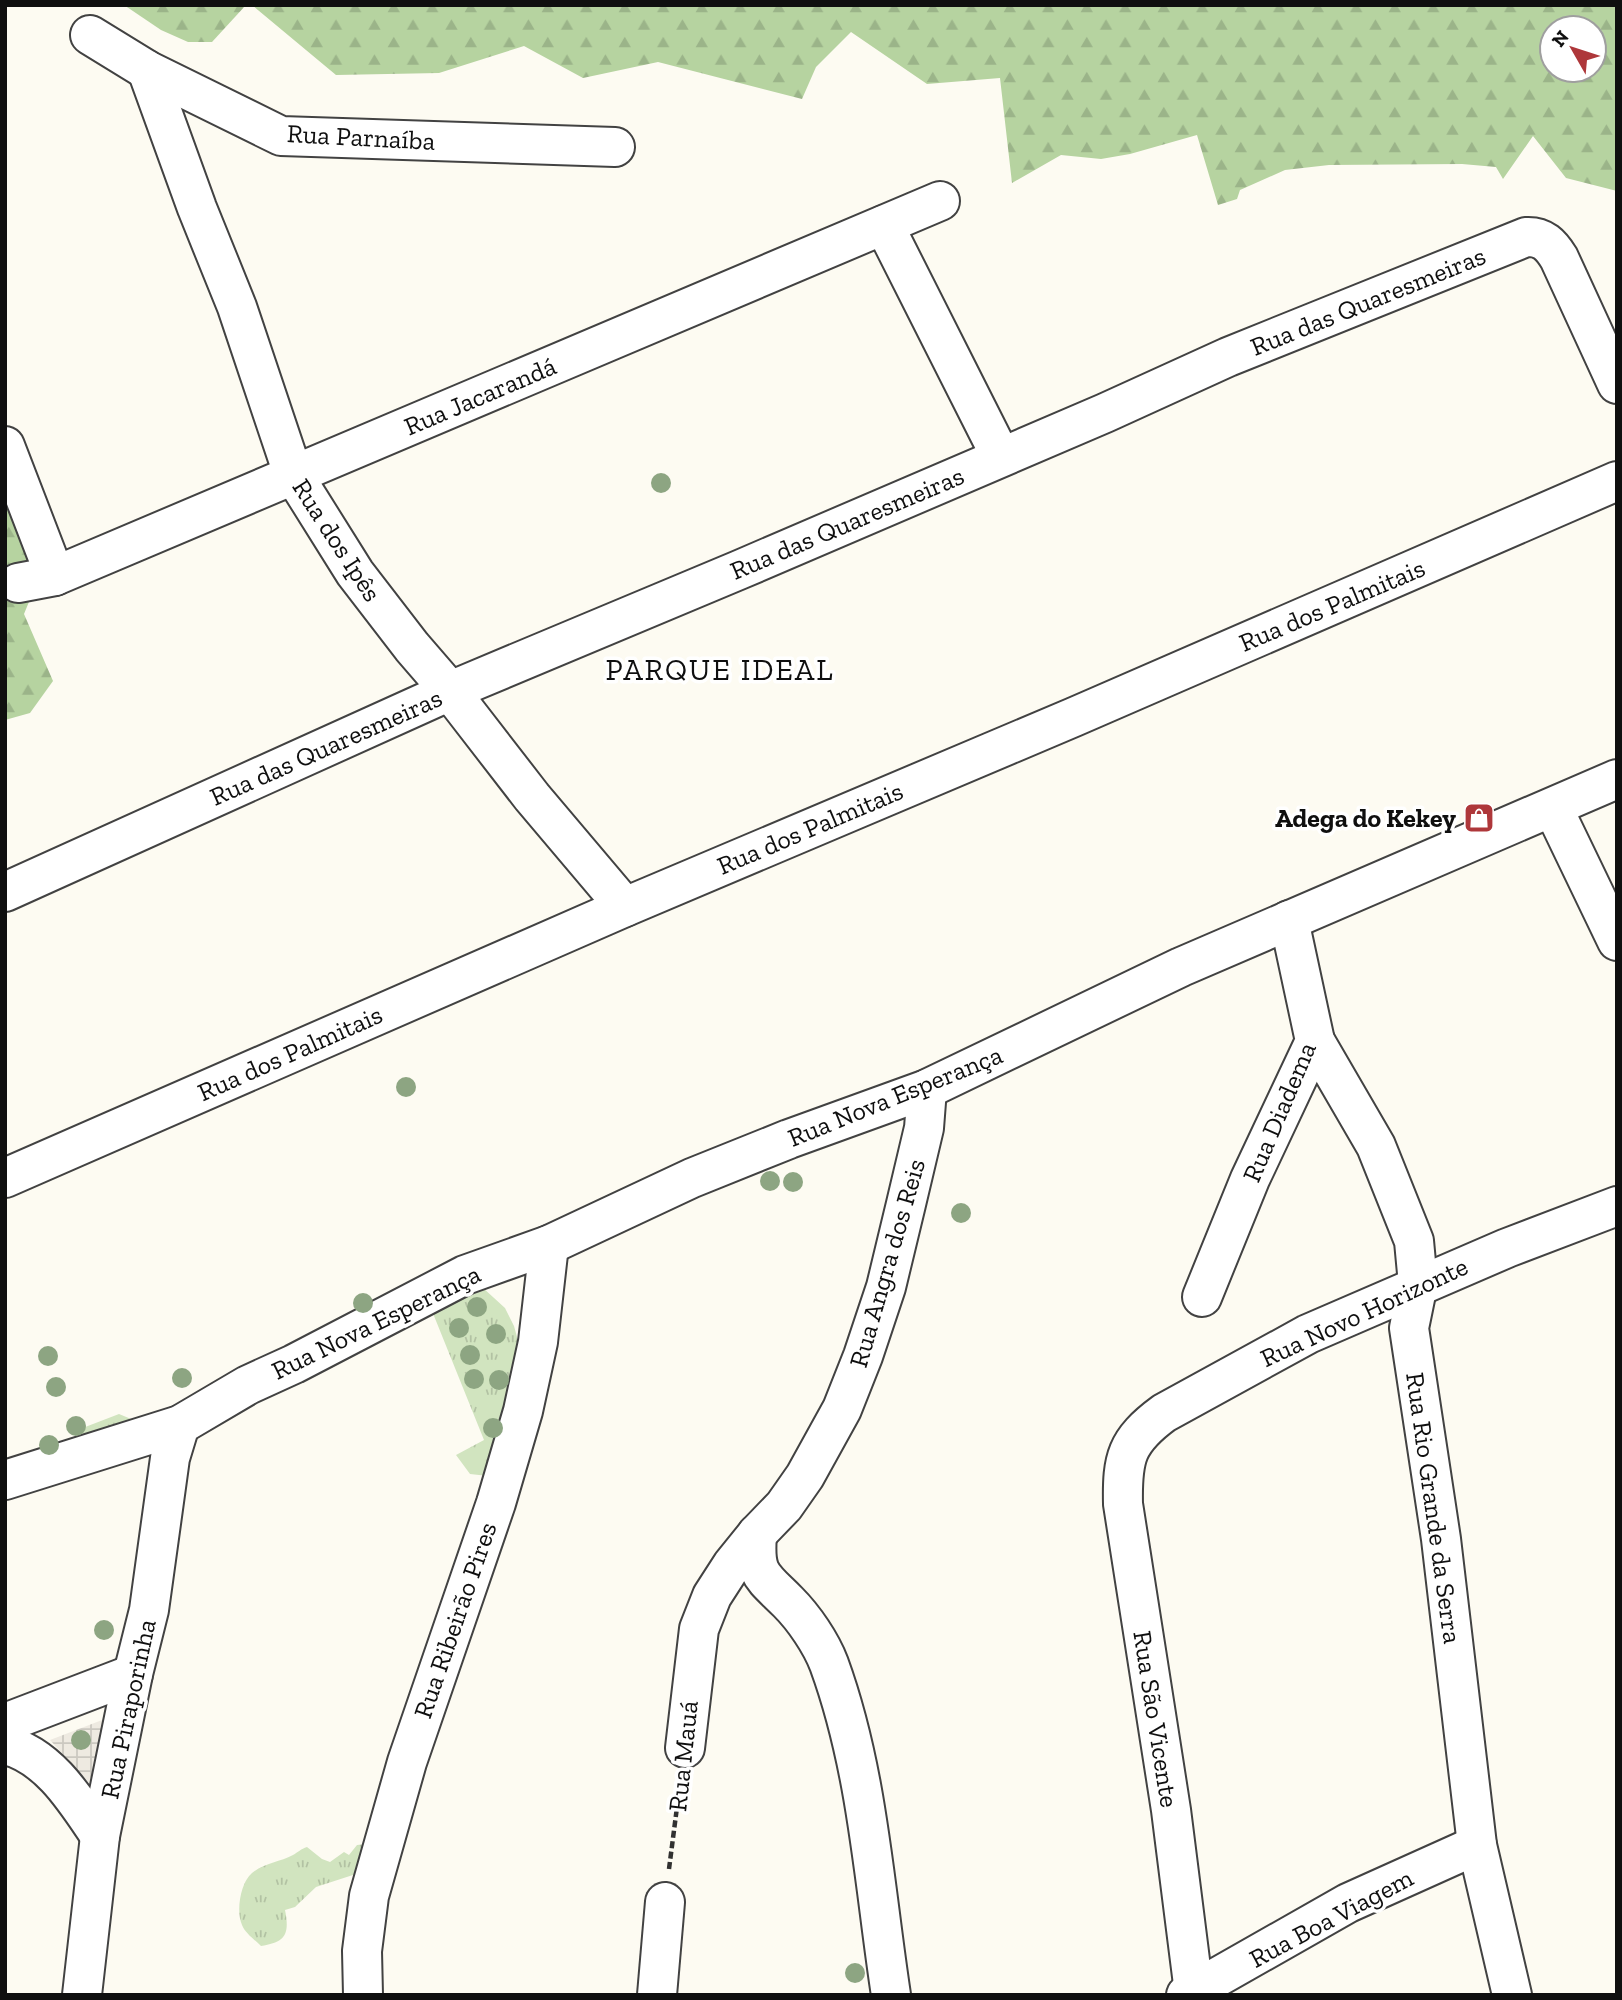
<svg xmlns="http://www.w3.org/2000/svg" width="1622" height="2000" viewBox="0 0 1622 2000" font-family="'Zilla Slab',serif">
<style>
.grass{fill:url(#grass-tufts)}
.forest{fill:url(#forest-firs);fill-rule:evenodd}
.plaza{fill:url(#plaza-grid)}
.lines{fill:none;stroke-linecap:round;stroke-linejoin:round}
.minor-casing{stroke:#424242;stroke-width:42}
.path{stroke:#313131;stroke-width:4.5;stroke-dasharray:7 3.5;stroke-linecap:butt}
.minor{stroke:#fff;stroke-width:38}
.tree{fill:#8da582}
.labels{text-anchor:middle;stroke-width:7;stroke-linejoin:round;paint-order:stroke}
.street-label{font-size:26px;fill:#0f0f0f;stroke:#fff}
.poi-label{font-size:26px;font-weight:bold;fill:#0f0f0f;stroke:#fff;text-anchor:end}
.quarter-label{font-size:30px;letter-spacing:2px;fill:#0f0f0f;stroke:#fff}
</style>
<defs>
<pattern id="grass-tufts" width="24" height="20" patternUnits="userSpaceOnUse" patternTransform="scale(1.75)"><rect width="24" height="20" fill="#d1e4bf"/><path d="M3 7l-1-3M5 7V3M7 7l1-3M15 17l-1-3M17 17v-4M19 17l1-3" fill="none" stroke="#b2c2a3"/></pattern>
<pattern id="forest-firs" width="22" height="20" patternUnits="userSpaceOnUse" patternTransform="scale(1.75)"><rect width="22" height="20" fill="#b6d3a0"/><path d="M5 1l3.5 6h-7zM16 11l3.5 6h-7z" fill="#9bb489"/></pattern>
<pattern id="plaza-grid" width="8" height="8" patternUnits="userSpaceOnUse" patternTransform="scale(1.75)"><rect width="8" height="8" fill="#eeeae1"/><path d="M0 4h8M4 0v8" fill="none" stroke="#cbc8c0"/></pattern>
</defs>
<rect width="100%" height="100%" fill="#fdfbf2"/>
<g class="grass">
<path d="M 482,1287 L 505,1308 L 514,1326 L 526,1370 L 488,1476 L 470,1474 L 456,1455 L 484,1440 L 428,1301 Z"/>
<path d="M 119,1414 L 136,1421 L 109,1430 L 98,1429 L 81,1439 L 78,1431 L 80,1429 Z"/>
<path d="M 366,1844 L 356,1874 L 316,1887 L 295,1907 L 285,1910 C 290,1935 285,1942 261,1946 C 255,1940 245,1933 242,1925 C 236,1912 240,1883 252,1873 C 264,1863 280,1862 293,1855 C 298,1852 301,1849 307,1847 L 322,1859 L 330,1862 L 344,1852 L 349,1855 L 357,1845 Z"/>
</g>
<g class="forest">
<path d="M 124,5 L 246,5 L 212,42 L 188,42 L 161,30 Z"/>
<path d="M 252,5 L 1617,5 L 1617,191 L 1566,178 L 1533,136 L 1503,179 L 1496,167 L 1462,164 L 1329,165 L 1285,170 L 1240,190 L 1237,199 L 1218,205 L 1197,135 L 1130,154 L 1101,159 L 1061,155 L 1012,183 L 1000,78 L 927,84 L 851,32 L 816,67 L 802,99 L 658,62 L 583,78 L 524,46 L 439,73 L 336,75 ZM 1552,28 L 1594,28 L 1594,70 L 1552,70 Z"/>
<path d="M 5,474 L 42,570 L 24,614 L 53,681 L 30,713 L 5,720 Z"/>
</g>
<path class="plaza" d="M 110,1717 L 89,1783 L 50,1740 Z"/>
<g class="lines">
<g class="minor-casing">
<g id="minor">
<path d="M 90,35 L 147,70 L 281,136 L 615,147"/>
<path d="M 147,70 L 197,208 L 237,307 L 293,474 L 355,573 L 412,647 L 450,691 L 532,797 L 625,907"/>
<path d="M 884,225 L 1001,457"/>
<path d="M 5,446 L 55,576"/>
<path d="M 18,583 L 55,576 L 940,201"/>
<path d="M 1553,808 L 1617,941"/>
<path d="M 5,892 L 450,691 L 739,570 L 1105,413 L 1228,357 L 1526,237 C 1543,236 1551,245 1559,258 L 1617,384"/>
<path d="M 1315,1041 L 1376,1146 L 1414,1241 L 1418,1284 L 1409,1328 L 1441,1539 L 1477,1845 L 1512,1995"/>
<path d="M 5,1178 L 625,907 L 1074,717 L 1617,481"/>
<path d="M 1202,1297 L 1250,1179 L 1315,1041 L 1289,920"/>
<path d="M 5,1480 L 180,1425 L 248,1385 L 294,1364 L 465,1275 L 549,1245 L 692,1178 L 789,1139 L 927,1089 L 1181,967 L 1617,779"/>
<path d="M 757,1534 C 754,1575 761,1575 788,1602 C 804,1618 821,1643 829,1664 C 868,1771 874,1884 891,1995"/>
<path d="M 5,1723 L 133,1674"/>
<path d="M 5,1745 C 49,1755 77,1802 100,1836"/>
<path d="M 685,1748 L 699,1629 L 712,1596 L 732,1565 L 757,1534 L 784,1506 L 805,1476 L 842,1409 L 863,1356 L 886,1287 L 906,1204 L 924,1128 L 927,1089"/>
<path d="M 1194,1992 L 1171,1810 L 1123,1504 C 1122,1458 1126,1441 1164,1413 L 1308,1334 L 1507,1248 L 1617,1206"/>
<path d="M 82,1995 L 100,1836 L 133,1674 L 149,1610 L 170,1458 L 180,1425"/>
<path d="M 363,1995 L 362,1951 L 369,1896 L 407,1762 L 496,1503 L 523,1411 L 538,1342 L 549,1245"/>
<path d="M 657,1995 L 665,1902"/>
<path d="M 1186,1995 L 1348,1903 L 1477,1845"/>
</g>
</g>
<path class="path" d="M 669,1869 L 680,1784"/>
<use href="#minor" class="minor"/>
</g>
<g class="tree">
<circle cx="661" cy="483" r="10"/>
<circle cx="406" cy="1087" r="10"/>
<circle cx="770" cy="1181" r="10"/>
<circle cx="793" cy="1182" r="10"/>
<circle cx="961" cy="1213" r="10"/>
<circle cx="363" cy="1303" r="10"/>
<circle cx="477" cy="1307" r="10"/>
<circle cx="459" cy="1328" r="10"/>
<circle cx="496" cy="1334" r="10"/>
<circle cx="470" cy="1355" r="10"/>
<circle cx="48" cy="1356" r="10"/>
<circle cx="182" cy="1378" r="10"/>
<circle cx="474" cy="1379" r="10"/>
<circle cx="499" cy="1380" r="10"/>
<circle cx="56" cy="1387" r="10"/>
<circle cx="76" cy="1426" r="10"/>
<circle cx="493" cy="1428" r="10"/>
<circle cx="49" cy="1445" r="10"/>
<circle cx="104" cy="1630" r="10"/>
<circle cx="81" cy="1740" r="10"/>
<circle cx="855" cy="1973" r="10"/>
</g>
<defs>
<g id="shop-square" transform="scale(1.575)"><rect x="-9" y="-9" width="18" height="18" rx="4" fill="#ae373a" stroke="#fff"/><path d="M-5-2.5h2.3a2.7 3.5 0 0 1 5.4 0H5L5.5 6h-11ZM-1.5-2.5h3a1.5 2.3 0 0 0-3 0Z" fill="#fff"/></g>
</defs>
<g fill-rule="evenodd">
<use href="#shop-square" x="1479" y="818"/>
</g>
<g class="labels">
<g class="street-label">
<text transform="translate(361 137) rotate(3)" y="9">Rua Parnaíba</text>
<text transform="translate(1368 301) rotate(-22)" y="9">Rua das Quaresmeiras</text>
<text transform="translate(480 396) rotate(-23)" y="9">Rua Jacarandá</text>
<text transform="translate(847 523) rotate(-23)" y="9">Rua das Quaresmeiras</text>
<text transform="translate(337 540) rotate(57)" y="9">Rua dos Ipês</text>
<text transform="translate(1332 605) rotate(-23)" y="9">Rua dos Palmitais</text>
<text transform="translate(326 747) rotate(-24)" y="9">Rua das Quaresmeiras</text>
<text transform="translate(810 828) rotate(-23)" y="9">Rua dos Palmitais</text>
<text transform="translate(290 1053) rotate(-24)" y="9">Rua dos Palmitais</text>
<text transform="translate(895 1096) rotate(-22)" y="9">Rua Nova Esperança</text>
<text transform="translate(1279 1112) rotate(-67)" y="9">Rua Diadema</text>
<text transform="translate(887 1263) rotate(-74)" y="9">Rua Angra dos Reis</text>
<text transform="translate(1364 1312) rotate(-25)" y="9">Rua Novo Horizonte</text>
<text transform="translate(376 1322) rotate(-26)" y="9">Rua Nova Esperança</text>
<text transform="translate(1434 1508) rotate(82)" y="9">Rua Rio Grande da Serra</text>
<text transform="translate(455 1620) rotate(-71)" y="9">Rua Ribeirão Pires</text>
<text transform="translate(128 1709) rotate(-78)" y="9">Rua Piraporinha</text>
<text transform="translate(1156 1719) rotate(81)" y="9">Rua São Vicente</text>
<text transform="translate(683 1756) rotate(-84)" y="9">Rua Mauá</text>
<text transform="translate(1331 1918) rotate(-28)" y="9">Rua Boa Viagem</text>
</g>
<g class="poi-label">
<text x="1456" y="827">Adega do Kekey</text>
</g>
<g class="quarter-label">
<text x="720" y="680">PARQUE IDEAL</text>
</g>
</g>
<rect width="1622" height="2000" fill="none" stroke="#0f0f0f" stroke-width="14"/>
<g transform="translate(1573 49) rotate(309)"><circle r="33" fill="#ffffff" stroke="#9f9f9f" stroke-width="2"/>
<path d="M0-5L12 26L0 18L-12 26Z" fill="#ae373a"/>
<text y="-10" font-size="19" font-weight="bold" text-anchor="middle" fill="#0f0f0f">N</text>
</g>
</svg>
